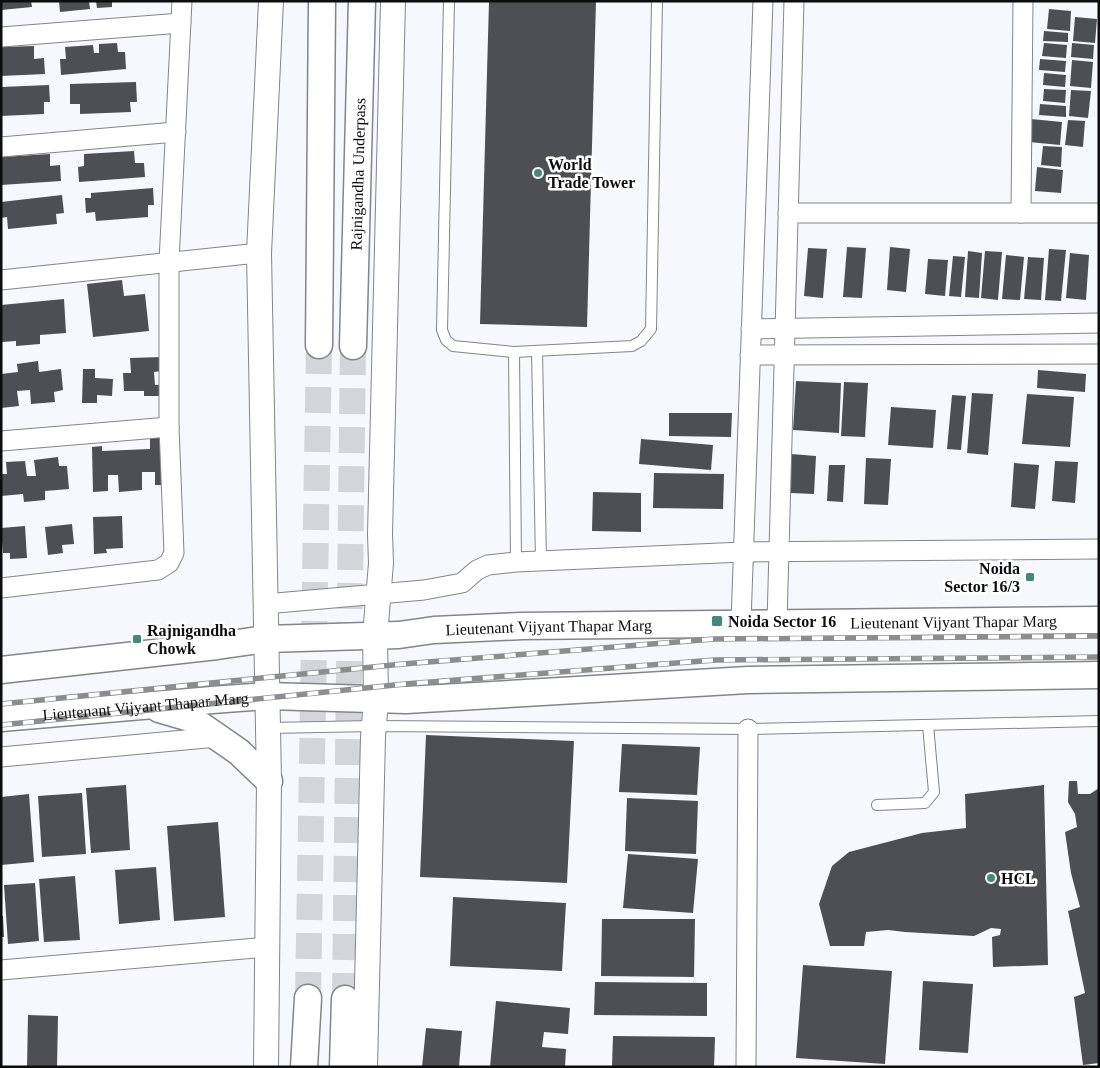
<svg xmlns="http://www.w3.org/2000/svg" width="1100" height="1068" viewBox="0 0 1100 1068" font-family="'Times New Roman',serif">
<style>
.building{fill:#4e4f54}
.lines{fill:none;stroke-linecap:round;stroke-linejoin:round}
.secondary-tunnel{stroke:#d3d5da;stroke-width:26;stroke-dasharray:26 13;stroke-linecap:butt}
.service-casing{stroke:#83858a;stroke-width:12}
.minor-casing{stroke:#83858a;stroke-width:21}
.tertiary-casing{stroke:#83858a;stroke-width:26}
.secondary-casing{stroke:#83858a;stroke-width:29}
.service{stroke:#fff;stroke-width:10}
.minor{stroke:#fff;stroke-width:19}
.tertiary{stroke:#fff;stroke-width:24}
.secondary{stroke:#fff;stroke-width:26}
.rail-casing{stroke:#8c8d91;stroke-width:5.5}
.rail{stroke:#fff;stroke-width:4;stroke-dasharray:11;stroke-linecap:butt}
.poi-dot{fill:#43887c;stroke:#fff;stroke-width:2}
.labels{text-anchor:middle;stroke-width:5;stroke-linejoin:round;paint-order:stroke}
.poi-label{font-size:16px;font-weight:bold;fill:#0d0d0f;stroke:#fff;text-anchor:start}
.street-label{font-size:16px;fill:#0d0d0f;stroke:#fff}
</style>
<rect width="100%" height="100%" fill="#f6f8fe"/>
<g class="building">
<path d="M 1,1 L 31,1 L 32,7 L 1,10 Z"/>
<path d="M 59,1 L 89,1 L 90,9 L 60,12 Z"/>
<path d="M 96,1 L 112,1 L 112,7 L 97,8 Z"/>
<path d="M 489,1 L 596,1 L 587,327 L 480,324 Z"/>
<path d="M 1049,9 L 1071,11 L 1070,31 L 1047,29 Z"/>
<path d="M 1075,17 L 1097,19 L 1095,43 L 1073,41 Z"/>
<path d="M 1044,31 L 1068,33 L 1068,42 L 1043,41 Z"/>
<path d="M 117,43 L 118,52 L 125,52 L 126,69 L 61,75 L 60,59 L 66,59 L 65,47 L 93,45 L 94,53 L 99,53 L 99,44 Z"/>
<path d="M 1044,43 L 1067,45 L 1066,58 L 1042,56 Z"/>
<path d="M 1072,43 L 1094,45 L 1093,59 L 1071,57 Z"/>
<path d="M 34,46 L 34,59 L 44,58 L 45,74 L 1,76 L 1,47 Z"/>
<path d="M 1040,59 L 1066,61 L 1065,72 L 1039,70 Z"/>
<path d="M 1072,60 L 1093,62 L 1091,88 L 1070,86 Z"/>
<path d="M 1044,73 L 1066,75 L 1065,87 L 1043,85 Z"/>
<path d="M 136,82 L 137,102 L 130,102 L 131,112 L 80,114 L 80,104 L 70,104 L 70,84 Z"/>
<path d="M 49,85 L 50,102 L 44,102 L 44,114 L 1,116 L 1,87 Z"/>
<path d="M 1044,89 L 1066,90 L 1065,103 L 1043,101 Z"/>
<path d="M 1071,90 L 1091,91 L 1088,118 L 1069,116 Z"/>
<path d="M 1040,104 L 1066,106 L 1066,117 L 1039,115 Z"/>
<path d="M 1031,119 L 1062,122 L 1060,145 L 1029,142 Z"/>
<path d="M 1068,120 L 1085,121 L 1083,147 L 1065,145 Z"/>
<path d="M 1043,146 L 1062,147 L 1061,167 L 1041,165 Z"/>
<path d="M 134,151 L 135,163 L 144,163 L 145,177 L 79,182 L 78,167 L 84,166 L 84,154 Z"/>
<path d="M 50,154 L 50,166 L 60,165 L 61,181 L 1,185 L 1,157 Z"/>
<path d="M 1037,167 L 1063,170 L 1061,193 L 1035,191 Z"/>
<path d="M 153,188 L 154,205 L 148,205 L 148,217 L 96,221 L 95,212 L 86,213 L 85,198 L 91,198 L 91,193 Z"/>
<path d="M 62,195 L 64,213 L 56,214 L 57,224 L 8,229 L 7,217 L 1,218 L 1,202 Z"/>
<path d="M 847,247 L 866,248 L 862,298 L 843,297 Z"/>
<path d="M 890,247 L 910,249 L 906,292 L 887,290 Z"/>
<path d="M 808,248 L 827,249 L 823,298 L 804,296 Z"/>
<path d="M 1049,249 L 1066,250 L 1061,301 L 1045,300 Z"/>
<path d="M 968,251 L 982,253 L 979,298 L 965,297 Z"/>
<path d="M 985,251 L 1002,252 L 998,300 L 981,298 Z"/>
<path d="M 1070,253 L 1089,255 L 1086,300 L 1066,298 Z"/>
<path d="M 1006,255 L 1024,257 L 1020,300 L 1002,299 Z"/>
<path d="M 953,256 L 965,257 L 961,297 L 949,296 Z"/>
<path d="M 1028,257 L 1044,258 L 1041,300 L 1024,299 Z"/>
<path d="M 928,259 L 948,260 L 945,296 L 925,294 Z"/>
<path d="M 122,280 L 124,296 L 145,294 L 149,331 L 93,337 L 87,284 Z"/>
<path d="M 64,299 L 66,333 L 40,335 L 40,344 L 16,346 L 16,341 L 2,342 L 1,305 Z"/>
<path d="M 162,357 L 162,371 L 154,372 L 155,385 L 162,385 L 162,396 L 144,396 L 144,391 L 124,391 L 123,373 L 131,373 L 130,358 Z"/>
<path d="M 38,361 L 39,372 L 61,369 L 63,390 L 54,392 L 55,402 L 31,404 L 30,390 L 17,391 L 19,406 L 1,408 L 1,374 L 18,372 L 17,364 Z"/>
<path d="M 83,369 L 95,369 L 95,378 L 113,379 L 112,396 L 97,395 L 97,403 L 82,403 Z"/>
<path d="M 1038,370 L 1086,374 L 1085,392 L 1037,388 Z"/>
<path d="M 796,381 L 841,383 L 839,433 L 793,430 Z"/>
<path d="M 844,382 L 868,383 L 865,437 L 841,436 Z"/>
<path d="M 972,393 L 993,394 L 988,455 L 967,453 Z"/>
<path d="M 1027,394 L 1074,397 L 1070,447 L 1022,444 Z"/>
<path d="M 952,395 L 966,396 L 961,450 L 947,449 Z"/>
<path d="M 891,407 L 936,410 L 933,448 L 888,445 Z"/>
<path d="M 669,413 L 732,413 L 731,437 L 669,436 Z"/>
<path d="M 164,432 L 167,485 L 155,485 L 155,472 L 142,472 L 142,490 L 119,492 L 118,475 L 108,475 L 108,491 L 93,492 L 92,447 L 102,446 L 102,451 L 150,449 L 150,433 Z"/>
<path d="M 641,439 L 713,445 L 711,470 L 639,464 Z"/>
<path d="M 791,454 L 816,456 L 814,494 L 790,493 Z"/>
<path d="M 58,457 L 59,466 L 67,466 L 69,489 L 45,491 L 45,500 L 24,502 L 23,494 L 1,496 L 1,474 L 7,474 L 6,462 L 25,461 L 27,476 L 36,476 L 34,460 Z"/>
<path d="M 866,458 L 891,459 L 888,505 L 864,504 Z"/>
<path d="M 1055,461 L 1078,462 L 1075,503 L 1052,501 Z"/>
<path d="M 1014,463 L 1039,465 L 1035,509 L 1011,507 Z"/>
<path d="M 829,465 L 845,465 L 843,502 L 827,501 Z"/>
<path d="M 654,473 L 724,474 L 723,509 L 653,508 Z"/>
<path d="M 593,492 L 641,493 L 641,532 L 592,531 Z"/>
<path d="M 122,516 L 123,548 L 106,549 L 107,553 L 94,554 L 93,517 Z"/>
<path d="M 72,524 L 74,544 L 62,545 L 63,553 L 48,555 L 45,527 Z"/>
<path d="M 25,526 L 27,558 L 10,559 L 10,553 L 3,553 L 1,528 Z"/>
<path d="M 426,735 L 574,741 L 567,883 L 420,877 Z"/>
<path d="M 622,744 L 700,747 L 697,795 L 619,792 Z"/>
<path d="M 1069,781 L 1077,781 L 1078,794 L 1090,794 L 1099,788 L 1099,1063 L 1083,1065 L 1074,997 L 1085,993 L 1068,911 L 1080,907 L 1071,873 L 1065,832 L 1077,827 L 1075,814 L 1068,802 Z"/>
<path d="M 126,785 L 130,850 L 91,853 L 86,788 Z"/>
<path d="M 1044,785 L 1048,965 L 993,967 L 992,937 L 1000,935 L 1001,929 L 991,928 L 974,936 L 905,932 L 888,930 L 866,932 L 864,946 L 830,946 L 819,904 L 832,866 L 849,852 L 922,833 L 966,828 L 965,794 Z"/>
<path d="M 82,793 L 86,854 L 42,857 L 38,796 Z"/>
<path d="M 29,794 L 34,862 L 1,865 L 1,797 Z"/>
<path d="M 627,798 L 698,801 L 696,854 L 625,851 Z"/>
<path d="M 218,822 L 225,917 L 174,921 L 167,826 Z"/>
<path d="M 628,854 L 698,859 L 693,913 L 623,908 Z"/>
<path d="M 156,867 L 160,920 L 119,924 L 115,870 Z"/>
<path d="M 75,876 L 80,940 L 44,942 L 39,879 Z"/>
<path d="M 35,883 L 39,941 L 8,944 L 4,885 Z"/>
<path d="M 453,897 L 566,903 L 562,971 L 450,966 Z"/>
<path d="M 1,916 L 3,916 L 4,937 L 1,937 Z"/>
<path d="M 602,919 L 695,919 L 694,977 L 601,976 Z"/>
<path d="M 803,965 L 892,971 L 885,1064 L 796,1058 Z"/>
<path d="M 923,981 L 973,984 L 968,1053 L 919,1050 Z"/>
<path d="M 595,982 L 707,983 L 707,1016 L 594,1015 Z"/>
<path d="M 496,1001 L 570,1008 L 568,1034 L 544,1032 L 542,1047 L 566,1049 L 565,1067 L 490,1067 Z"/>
<path d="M 28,1015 L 58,1016 L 57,1067 L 27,1067 Z"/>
<path d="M 426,1028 L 462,1031 L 459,1067 L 422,1067 Z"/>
<path d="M 613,1036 L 715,1037 L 714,1067 L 612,1066 Z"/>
</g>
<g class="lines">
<g class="secondary-tunnel">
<path d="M 308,998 L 319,345"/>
<path d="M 345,999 L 353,346"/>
</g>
<g class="service-casing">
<g id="service">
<path d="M 449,1 L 442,330 L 446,340 L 453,346 L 514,352 L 632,346 L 641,341 L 651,329 L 657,1"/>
<path d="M 537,351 L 541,561"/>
<path d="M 514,352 L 516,562"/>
<path d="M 268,728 L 373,726 L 748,729 L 1099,721"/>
<path d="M 877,805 L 925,803 L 934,792 L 928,725"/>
</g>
</g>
<g class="minor-casing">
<g id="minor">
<path d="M 1,37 L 181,23"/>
<path d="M 1,147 L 176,132"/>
<path d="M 788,213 L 1099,213"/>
<path d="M 1021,213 L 1023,1"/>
<path d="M 1,280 L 259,253"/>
<path d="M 751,329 L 1099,323"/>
<path d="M 750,355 L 1099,354"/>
<path d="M 1,441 L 169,427"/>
<path d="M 1,588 L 158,570 L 169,563 L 174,553 L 169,427 L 169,262 L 182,1"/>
<path d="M 265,604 L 424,590 L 462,583 L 477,570 L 488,565 L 516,562 L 743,552 L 1099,549"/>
<path d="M 741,622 L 763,1"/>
<path d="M 777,623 L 794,1"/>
<path d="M 1,757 L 217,737"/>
<path d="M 1,970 L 268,947"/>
<path d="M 746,1067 L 748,729"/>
</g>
</g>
<g class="tertiary-casing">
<g id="tertiary">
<path d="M 266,1067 L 269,781 L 259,253 L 271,1"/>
<path d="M 365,1067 L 373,737 L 376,700 L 375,636 L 381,563 L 380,534 L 393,1"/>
</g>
</g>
<g class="secondary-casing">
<g id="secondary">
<path d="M 319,345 L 322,1"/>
<path id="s1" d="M 353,346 L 362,1"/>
<path id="s2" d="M 1,670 L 217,646 L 266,639 L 399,635 L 434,630 L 522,626 L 1099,620"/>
<path d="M 159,709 L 190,718 L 239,752 L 269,781"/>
<path id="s3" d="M 1,718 L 212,700 L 267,696 L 406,700 L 748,680 L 1099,675"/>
<path d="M 304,1067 L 308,998"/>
<path d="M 343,1067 L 345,999"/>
</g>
</g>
<use href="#service" class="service"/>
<use href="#minor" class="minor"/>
<use href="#tertiary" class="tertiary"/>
<use href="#secondary" class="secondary"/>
<g class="rail-casing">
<g id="rail">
<path d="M 1,704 L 403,664 L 714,639 L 1099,636"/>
<path d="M 1,725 L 405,684 L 715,660 L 1099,657"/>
</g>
</g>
<use href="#rail" class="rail"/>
</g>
<g class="poi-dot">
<circle cx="538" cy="173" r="5"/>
<rect x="1025" y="572" width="10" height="10" rx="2.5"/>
<rect x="711" y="615" width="12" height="12" rx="2.5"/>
<rect x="132" y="634" width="10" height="10" rx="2.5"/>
<circle cx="991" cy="878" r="5"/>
</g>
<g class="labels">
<g class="poi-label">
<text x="548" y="170">World<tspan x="548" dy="18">Trade Tower</tspan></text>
<text x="1020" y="574" text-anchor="end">Noida<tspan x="1020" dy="18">Sector 16/3</tspan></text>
<text x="728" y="627">Noida Sector 16</text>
<text x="147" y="636">Rajnigandha<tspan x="147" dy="18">Chowk</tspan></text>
<text x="1001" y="884">HCL</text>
</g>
<g class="street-label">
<text dy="6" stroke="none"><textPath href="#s1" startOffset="172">Rajnigandha Underpass</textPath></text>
<text dy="6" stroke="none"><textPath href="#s2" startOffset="955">Lieutenant Vijyant Thapar Marg</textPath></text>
<text dy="6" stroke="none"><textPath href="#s2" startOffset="550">Lieutenant Vijyant Thapar Marg</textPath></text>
<text dy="6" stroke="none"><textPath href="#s3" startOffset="145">Lieutenant Vijyant Thapar Marg</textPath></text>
</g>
</g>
<rect width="1100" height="1068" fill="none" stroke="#0d0d0f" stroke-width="5"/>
</svg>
